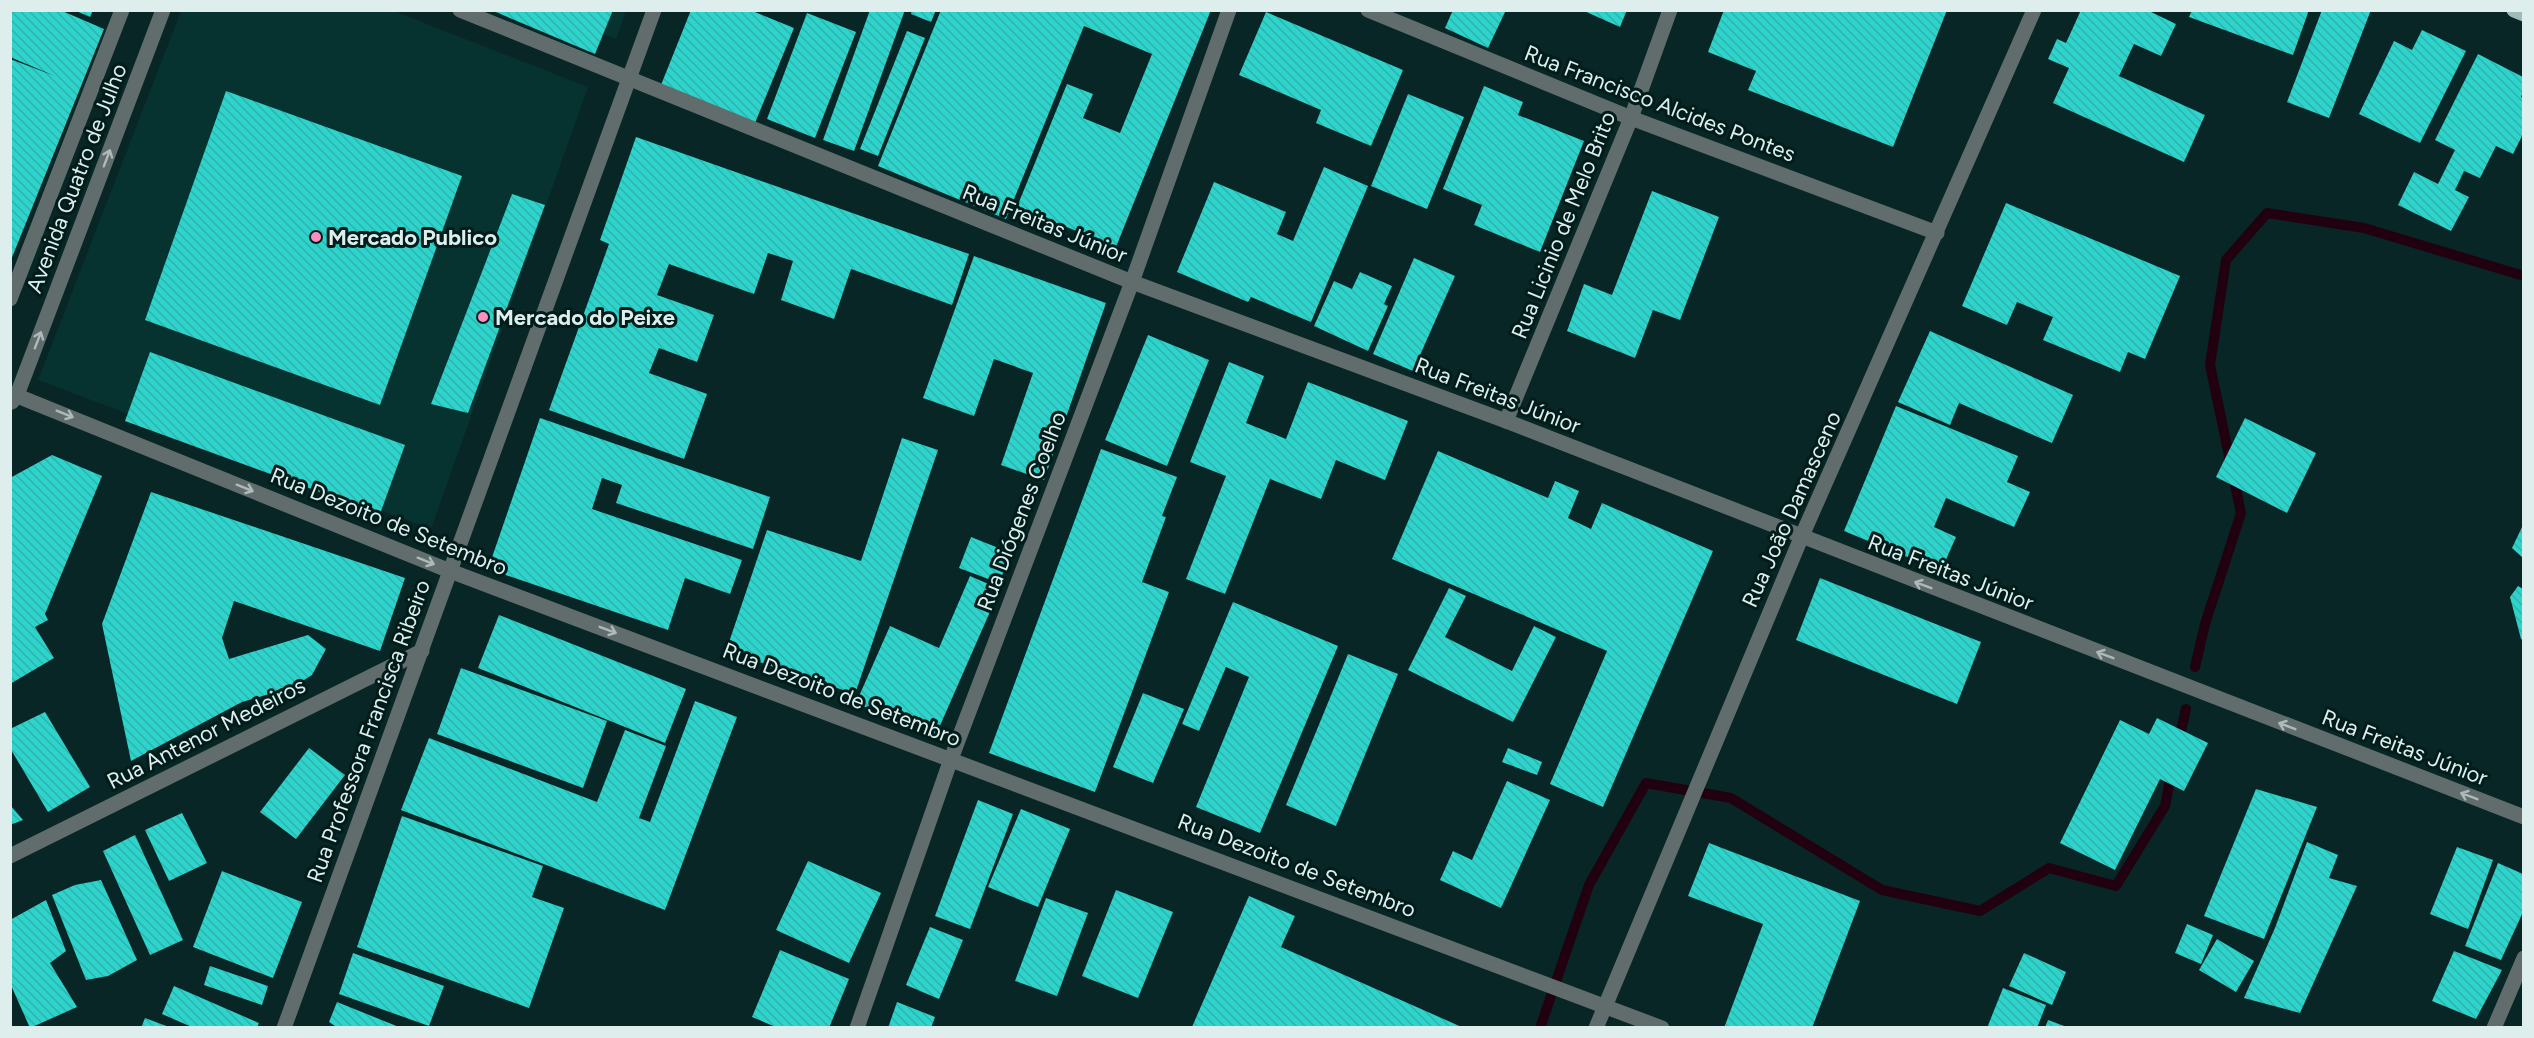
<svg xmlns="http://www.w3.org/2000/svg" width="2534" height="1038" viewBox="0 0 2534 1038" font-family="Figtree,sans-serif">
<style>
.built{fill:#063230}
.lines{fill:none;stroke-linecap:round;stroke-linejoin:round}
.stream{stroke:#210010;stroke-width:10}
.building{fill:url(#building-back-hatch)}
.minor{stroke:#606d6c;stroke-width:15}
.major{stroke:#9fbab8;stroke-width:15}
.oneway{stroke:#acbab9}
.poi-dot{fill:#fc8fc2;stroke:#001d1b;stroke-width:2}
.labels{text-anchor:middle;stroke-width:6;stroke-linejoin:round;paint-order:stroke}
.street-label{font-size:22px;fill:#deeeed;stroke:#001d1b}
.poi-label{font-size:22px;font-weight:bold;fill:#deeeed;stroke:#001d1b;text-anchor:start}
</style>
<defs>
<pattern id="building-back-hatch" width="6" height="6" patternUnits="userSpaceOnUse" patternTransform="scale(1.5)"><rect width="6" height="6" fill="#2dd4cc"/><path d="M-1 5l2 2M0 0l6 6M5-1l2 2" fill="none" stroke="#32b1ab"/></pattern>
</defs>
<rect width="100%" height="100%" fill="#082625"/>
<g class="built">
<path d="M 181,11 L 394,11 L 588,87 L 431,529 L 38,380 Z"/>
<path d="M 539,11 L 626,11 L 616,39 Z"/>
</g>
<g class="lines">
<g class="stream">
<path d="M 2195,667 L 2205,624 L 2241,513 L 2210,365 L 2226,260 L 2267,213 L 2364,228 L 2524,276"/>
<path d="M 2178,743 L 2186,709"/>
<path d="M 1540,1028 L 1589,885 L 1646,783 L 1731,798 L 1882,890 L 1980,911 L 2049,868 L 2116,886 L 2165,806 L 2172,770"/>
</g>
</g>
<g class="building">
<path d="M 10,10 L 60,10 L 104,29 L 11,260 L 10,59 L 55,76 L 10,57 Z"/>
<path d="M 74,10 L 93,10 L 90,17 Z"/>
<path d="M 491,10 L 613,10 L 595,54 Z"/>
<path d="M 691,10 L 750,10 L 794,28 L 755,123 L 661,85 Z"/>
<path d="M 870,10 L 905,10 L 854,151 L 823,140 Z"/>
<path d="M 912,10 L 936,10 L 931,22 L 911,14 Z"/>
<path d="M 941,10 L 1211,10 L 1116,247 L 1017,207 L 1067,84 L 1093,94 L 1083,118 L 1120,133 L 1152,54 L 1084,26 L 1006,219 L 878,166 Z"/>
<path d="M 1453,10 L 1506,10 L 1488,48 L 1445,28 Z"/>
<path d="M 1582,10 L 1627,10 L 1620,27 Z"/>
<path d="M 1724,10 L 1947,10 L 1893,147 L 1748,90 L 1756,71 L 1708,52 Z"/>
<path d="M 2081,10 L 2147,10 L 2176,24 L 2161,56 L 2134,44 L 2119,76 L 2205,115 L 2184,162 L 2053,103 L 2069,68 L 2048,59 L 2057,39 L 2066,43 Z"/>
<path d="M 2192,10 L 2309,10 L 2293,55 L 2189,17 Z"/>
<path d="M 2322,10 L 2371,10 L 2329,118 L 2287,102 Z"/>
<path d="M 1266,12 L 1403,70 L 1371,146 L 1316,123 L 1321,110 L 1239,75 Z"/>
<path d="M 807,13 L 856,32 L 815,138 L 767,119 Z"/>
<path d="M 2422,30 L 2466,51 L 2420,143 L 2359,114 L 2394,41 L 2412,50 Z"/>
<path d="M 907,31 L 925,38 L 878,156 L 860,149 Z"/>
<path d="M 2478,54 L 2523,77 L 2523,92 L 2521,97 L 2523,98 L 2523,134 L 2513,154 L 2496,146 L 2480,178 L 2464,171 L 2455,190 L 2469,197 L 2451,231 L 2398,205 L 2414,172 L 2438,184 L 2455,150 L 2435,140 Z"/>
<path d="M 1484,86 L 1523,102 L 1518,115 L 1584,141 L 1540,252 L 1474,225 L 1482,205 L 1443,189 Z"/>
<path d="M 226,91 L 462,176 L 380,405 L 145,320 Z"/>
<path d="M 1408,94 L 1464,117 L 1427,209 L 1371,186 Z"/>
<path d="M 636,137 L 969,254 L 952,305 L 851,269 L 834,319 L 781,300 L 793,261 L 768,253 L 754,294 L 669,264 L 657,295 L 714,315 L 697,362 L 659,348 L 649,373 L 707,394 L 684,459 L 549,410 L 609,244 L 600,240 Z"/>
<path d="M 1324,167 L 1368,186 L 1311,322 L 1251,297 L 1248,302 L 1177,272 L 1214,182 L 1286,212 L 1277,234 L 1293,241 Z"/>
<path d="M 1652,191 L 1719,217 L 1680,320 L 1653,310 L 1635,358 L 1567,331 L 1584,284 L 1612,295 Z"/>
<path d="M 512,194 L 545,205 L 468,413 L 431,404 Z"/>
<path d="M 2006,203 L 2180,276 L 2145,359 L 2128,352 L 2120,372 L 2043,340 L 2053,317 L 2017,302 L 2007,325 L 1962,306 Z"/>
<path d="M 974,256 L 1106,303 L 1044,480 L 1001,465 L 1033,373 L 994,359 L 974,416 L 923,398 Z"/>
<path d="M 1414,258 L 1455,276 L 1413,371 L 1373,354 Z"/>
<path d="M 1360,272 L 1392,286 L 1384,304 L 1388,306 L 1368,351 L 1314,326 L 1334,281 L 1352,289 Z"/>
<path d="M 1930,331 L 2073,395 L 2052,443 L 1959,403 L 1950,425 L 1898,402 Z"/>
<path d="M 1148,335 L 1209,360 L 1167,466 L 1105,440 Z"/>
<path d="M 150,352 L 405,445 L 380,514 L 125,421 Z"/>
<path d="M 1229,362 L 1264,376 L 1246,423 L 1286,439 L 1308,382 L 1408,421 L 1385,480 L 1336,460 L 1321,499 L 1270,479 L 1225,594 L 1186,579 L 1226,476 L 1190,462 Z"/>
<path d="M 1896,406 L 2018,456 L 2007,482 L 2030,492 L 2014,527 L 1946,498 L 1934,527 L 1956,537 L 1941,571 L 1844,531 Z"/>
<path d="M 540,418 L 770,497 L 753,549 L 616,503 L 622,485 L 602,478 L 592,509 L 742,560 L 730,594 L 685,578 L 668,630 L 488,569 Z"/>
<path d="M 2245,418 L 2316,453 L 2287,513 L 2216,477 Z"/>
<path d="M 902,438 L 938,450 L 855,694 L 726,651 L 767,530 L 861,561 Z"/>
<path d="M 1101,449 L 1177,477 L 1162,516 L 1166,517 L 1142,582 L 1169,592 L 1095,792 L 989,753 Z"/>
<path d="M 1438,451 L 1548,498 L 1555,481 L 1579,491 L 1568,518 L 1591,529 L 1602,503 L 1713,551 L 1603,807 L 1550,784 L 1607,651 L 1392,559 Z"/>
<path d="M 52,455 L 102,476 L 45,614 L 48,620 L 35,627 L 54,658 L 10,684 L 10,478 Z"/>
<path d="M 151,492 L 405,578 L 380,651 L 234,601 L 222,638 L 229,659 L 308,635 L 326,649 L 312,675 L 293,687 L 242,702 L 131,761 L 102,624 Z"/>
<path d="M 2523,525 L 2523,558 L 2512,548 Z"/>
<path d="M 971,537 L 1011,553 L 999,583 L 959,568 Z"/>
<path d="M 970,576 L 1000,589 L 935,737 L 856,703 L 890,626 L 939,648 Z"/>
<path d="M 1820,578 L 1981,642 L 1957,704 L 1796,640 Z"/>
<path d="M 2518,586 L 2523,589 L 2523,640 L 2521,639 L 2510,597 Z"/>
<path d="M 1449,588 L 1466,596 L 1445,637 L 1512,671 L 1534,626 L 1556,637 L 1513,722 L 1408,670 Z"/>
<path d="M 1233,602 L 1338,646 L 1260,833 L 1196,807 L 1249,677 L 1226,667 L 1199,731 L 1182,724 Z"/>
<path d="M 499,615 L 686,689 L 665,743 L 478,668 Z"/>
<path d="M 1348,654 L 1398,674 L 1336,826 L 1286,805 Z"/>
<path d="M 461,668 L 607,721 L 583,788 L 437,734 Z"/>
<path d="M 1143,693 L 1184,709 L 1153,783 L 1113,767 Z"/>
<path d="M 695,701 L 737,717 L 665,910 L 401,810 L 429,738 L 597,802 L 625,730 L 666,746 L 639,818 L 650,822 Z"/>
<path d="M 45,712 L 90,787 L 48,812 L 10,748 L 10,729 Z"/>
<path d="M 2157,718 L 2208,743 L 2184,791 L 2160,779 L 2115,870 L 2060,843 L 2120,720 L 2149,734 Z"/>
<path d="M 309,748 L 345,775 L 296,839 L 260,812 Z"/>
<path d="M 1508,748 L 1542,762 L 1537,775 L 1502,762 Z"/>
<path d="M 1507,781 L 1550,800 L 1501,908 L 1440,880 L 1453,851 L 1472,860 Z"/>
<path d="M 2256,789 L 2317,807 L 2264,939 L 2204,916 Z"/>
<path d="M 978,800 L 1013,814 L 970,929 L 935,916 Z"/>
<path d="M 10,805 L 23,820 L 10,825 Z"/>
<path d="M 1021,809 L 1070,829 L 1038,907 L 988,887 Z"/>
<path d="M 182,813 L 207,863 L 169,881 L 145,830 Z"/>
<path d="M 402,816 L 543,866 L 532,897 L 564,908 L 529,1008 L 357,947 Z"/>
<path d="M 135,835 L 183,940 L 150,955 L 103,851 Z"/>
<path d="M 2307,842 L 2338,855 L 2329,878 L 2357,886 L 2300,1013 L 2244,998 L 2275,928 Z"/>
<path d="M 1709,843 L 1860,901 L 1812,1028 L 1724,1028 L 1763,924 L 1688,896 Z"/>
<path d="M 2457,847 L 2493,860 L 2468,929 L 2430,914 Z"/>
<path d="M 808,861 L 881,893 L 849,963 L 776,930 Z"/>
<path d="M 2498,863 L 2523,874 L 2523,912 L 2501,960 L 2465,946 Z"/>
<path d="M 222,871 L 302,902 L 273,978 L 193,947 Z"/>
<path d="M 101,880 L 137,960 L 108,976 L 86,980 L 52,895 L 75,885 Z"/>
<path d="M 1116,890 L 1173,912 L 1138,998 L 1082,976 Z"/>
<path d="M 1249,896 L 1295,916 L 1281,947 L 1464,1028 L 1192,1027 Z"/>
<path d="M 1046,898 L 1088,913 L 1057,996 L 1015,981 Z"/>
<path d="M 46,900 L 66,951 L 50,963 L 77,1007 L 30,1028 L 10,983 L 10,920 Z"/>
<path d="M 2187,924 L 2213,935 L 2201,964 L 2175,953 Z"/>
<path d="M 930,927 L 963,940 L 939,999 L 906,985 Z"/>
<path d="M 2217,939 L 2254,961 L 2236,992 L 2199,970 Z"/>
<path d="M 780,950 L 849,979 L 829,1028 L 778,1028 L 752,1017 Z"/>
<path d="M 2454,951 L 2502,970 L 2476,1019 L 2432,1001 Z"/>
<path d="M 353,953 L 444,986 L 429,1026 L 339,994 Z"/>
<path d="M 2024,953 L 2066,972 L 2052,1005 L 2009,986 Z"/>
<path d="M 210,966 L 268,986 L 262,1005 L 204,985 Z"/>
<path d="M 174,986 L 259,1023 L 257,1028 L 194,1028 L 162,1014 Z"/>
<path d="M 2003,988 L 2046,1005 L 2037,1028 L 1987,1028 Z"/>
<path d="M 337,1002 L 399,1027 L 399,1028 L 338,1028 L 329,1022 Z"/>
<path d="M 897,1002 L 935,1017 L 931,1028 L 888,1028 Z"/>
<path d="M 145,1018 L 169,1027 L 169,1028 L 141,1028 Z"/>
<path d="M 2048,1020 L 2067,1027 L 2067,1028 L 2045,1028 Z"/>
</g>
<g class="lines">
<g class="minor">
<path d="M 460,10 L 1132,282 L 1506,421 L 2524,817"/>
<path d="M 1368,10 L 1631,118 L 1937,233"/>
<path d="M 10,299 L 122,10"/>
<path d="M 10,393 L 450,571 L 1662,1028"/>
<path d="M 12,402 L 17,395 L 163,10"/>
<path d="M 1506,421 L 1631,118 L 1670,10"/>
<path d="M 10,856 L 422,651"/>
<path d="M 284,1028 L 654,10"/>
<path d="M 857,1028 L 951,759 L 1132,282 L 1229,10"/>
<path d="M 1596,1028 L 1801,538 L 2034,10"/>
<path d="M 2494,1028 L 2524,958"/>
</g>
<path class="major" d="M 2514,10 L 2524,14"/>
</g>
<defs><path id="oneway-shaft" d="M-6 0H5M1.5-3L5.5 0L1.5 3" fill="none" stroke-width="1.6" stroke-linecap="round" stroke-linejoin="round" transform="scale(1.5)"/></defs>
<g class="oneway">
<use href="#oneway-shaft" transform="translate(107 158) rotate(-69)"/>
<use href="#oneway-shaft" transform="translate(38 340) rotate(-69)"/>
<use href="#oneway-shaft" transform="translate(65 414) rotate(22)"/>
<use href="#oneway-shaft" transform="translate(245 488) rotate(22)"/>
<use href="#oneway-shaft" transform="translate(426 561) rotate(22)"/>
<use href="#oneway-shaft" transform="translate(1923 585) rotate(-159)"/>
<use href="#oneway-shaft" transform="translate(608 630) rotate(21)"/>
<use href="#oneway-shaft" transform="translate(2105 655) rotate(-159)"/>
<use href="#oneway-shaft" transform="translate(2287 726) rotate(-159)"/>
<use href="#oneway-shaft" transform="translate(2469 796) rotate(-159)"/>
</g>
<g class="poi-dot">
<circle cx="316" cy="237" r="6"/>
<circle cx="483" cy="317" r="6"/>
</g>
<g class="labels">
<g class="street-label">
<text transform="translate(1660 103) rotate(21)" y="8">Rua Francisco Alcides Pontes</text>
<text transform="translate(76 178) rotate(-69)" y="8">Avenida Quatro de Julho</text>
<text transform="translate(1045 223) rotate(22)" y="8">Rua Freitas Júnior</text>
<text transform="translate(1563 225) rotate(-68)" y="8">Rua Licinio de Melo Brito</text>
<text transform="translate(1498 395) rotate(21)" y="8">Rua Freitas Júnior</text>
<text transform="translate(1791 509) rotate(-66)" y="8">Rua João Damasceno</text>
<text transform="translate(1021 511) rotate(-69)" y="8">Rua Diógenes Coelho</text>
<text transform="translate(389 521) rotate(22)" y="8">Rua Dezoito de Setembro</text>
<text transform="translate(1951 572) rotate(21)" y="8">Rua Freitas Júnior</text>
<text transform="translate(842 694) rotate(21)" y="8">Rua Dezoito de Setembro</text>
<text transform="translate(368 731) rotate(-70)" y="8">Rua Professora Francisca Ribeiro</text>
<text transform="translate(206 733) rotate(-27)" y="8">Rua Antenor Medeiros</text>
<text transform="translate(2405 747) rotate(21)" y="8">Rua Freitas Júnior</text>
<text transform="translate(1297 865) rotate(21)" y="8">Rua Dezoito de Setembro</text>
</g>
<g class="poi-label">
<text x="328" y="245">Mercado Publico</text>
<text x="495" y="325">Mercado do Peixe</text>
</g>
</g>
<rect width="2534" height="1038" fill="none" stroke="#deeeed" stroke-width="24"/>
</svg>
